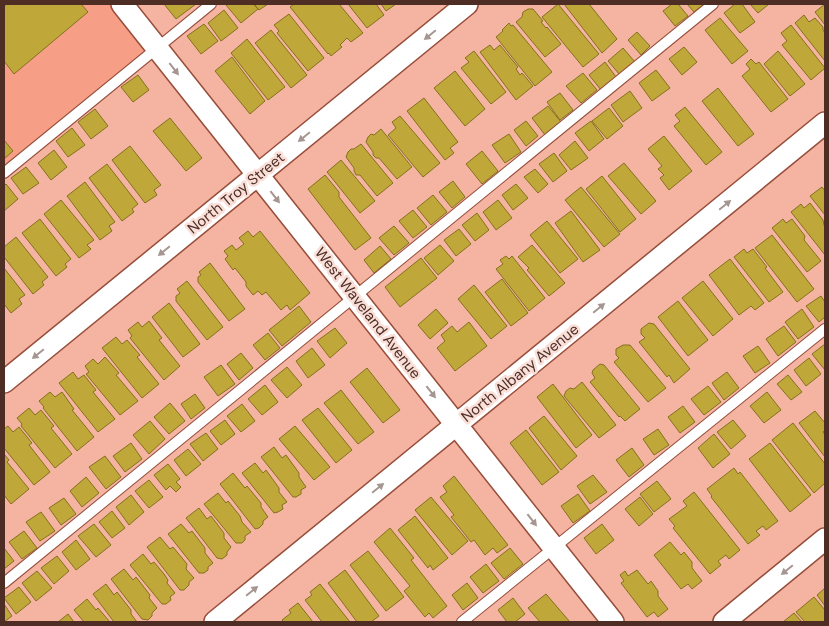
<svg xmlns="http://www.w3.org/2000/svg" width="829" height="626" viewBox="0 0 829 626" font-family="'DM Sans',sans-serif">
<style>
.built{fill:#f79e86}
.building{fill:#c0a73a;stroke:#84711c}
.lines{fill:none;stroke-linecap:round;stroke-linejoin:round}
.lane-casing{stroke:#964d3a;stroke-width:12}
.street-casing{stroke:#964d3a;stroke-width:24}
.lane{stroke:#fff;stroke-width:10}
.street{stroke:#fff;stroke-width:21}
.oneway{fill:#a69692}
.labels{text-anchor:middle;stroke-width:5;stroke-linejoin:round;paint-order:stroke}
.street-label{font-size:15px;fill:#4d2d24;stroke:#f9dfd8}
</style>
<rect width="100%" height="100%" fill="#f5b3a1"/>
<path class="built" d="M 4,4 L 121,4 L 155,45 L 4,168 Z"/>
<g class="building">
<path d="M 7,4 L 81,4 L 88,12 L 14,74 L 4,61 L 4,6 Z"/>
<path d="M 164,4 L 196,4 L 176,19 Z"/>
<path d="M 228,4 L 253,4 L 258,9 L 241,23 L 226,5 Z"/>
<path d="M 254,4 L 268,4 L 259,10 Z"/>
<path d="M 294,4 L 339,4 L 363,33 L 351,42 L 347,38 L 340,45 L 342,47 L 331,56 L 329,53 L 328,54 L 290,7 Z"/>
<path d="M 348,4 L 376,4 L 384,15 L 367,28 Z"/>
<path d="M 381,4 L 396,4 L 386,11 Z"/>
<path d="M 558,4 L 599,54 L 583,67 L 542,17 Z"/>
<path d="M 564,4 L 589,4 L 617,39 L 602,53 Z"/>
<path d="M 672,4 L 678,4 L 688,16 L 675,26 L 663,11 Z"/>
<path d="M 687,4 L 704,4 L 694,12 Z"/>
<path d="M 735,4 L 742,4 L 755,22 L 740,33 L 724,13 Z"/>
<path d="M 750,4 L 769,4 L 758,13 Z"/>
<path d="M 825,4 L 825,25 L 815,12 Z"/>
<path d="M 528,9 L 533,9 L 543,21 L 541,22 L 546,28 L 547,27 L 561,44 L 545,57 L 516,22 L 522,17 L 523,12 Z"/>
<path d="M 224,10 L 238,28 L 221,41 L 208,23 Z"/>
<path d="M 289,14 L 324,58 L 308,71 L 277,33 L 279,31 L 274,25 Z"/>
<path d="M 804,15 L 809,22 L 815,18 L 823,27 L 823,30 L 825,33 L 825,61 L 795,23 Z"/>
<path d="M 720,18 L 748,51 L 732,64 L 705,30 Z"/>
<path d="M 509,23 L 511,26 L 513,25 L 552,72 L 535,86 L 496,37 L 503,31 L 502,30 Z"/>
<path d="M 204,24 L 218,41 L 201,54 L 187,36 Z"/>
<path d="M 791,25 L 825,68 L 811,80 L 782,45 L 787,41 L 781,33 Z"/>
<path d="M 271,30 L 307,75 L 291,88 L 255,43 Z"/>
<path d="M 637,32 L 650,46 L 641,55 L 628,40 Z"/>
<path d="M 247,39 L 285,87 L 268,100 L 231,53 Z"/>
<path d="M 490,45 L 494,50 L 500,45 L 518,67 L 516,69 L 520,75 L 522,73 L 533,86 L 516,100 L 480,52 Z"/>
<path d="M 684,47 L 697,62 L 682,75 L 669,59 Z"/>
<path d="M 623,48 L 635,62 L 620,75 L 608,61 Z"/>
<path d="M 474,51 L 506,92 L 491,104 L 461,68 L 469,62 L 465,58 Z"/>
<path d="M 778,51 L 805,84 L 790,96 L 764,64 Z"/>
<path d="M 232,57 L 265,101 L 250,114 L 215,71 Z"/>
<path d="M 751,59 L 756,64 L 759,62 L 788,99 L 771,112 L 742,76 L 750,69 L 746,64 Z"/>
<path d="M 605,62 L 616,77 L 601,90 L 589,75 Z"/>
<path d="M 656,70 L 670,88 L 652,101 L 639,83 Z"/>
<path d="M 455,71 L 485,109 L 465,126 L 434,88 Z"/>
<path d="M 583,73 L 597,90 L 581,103 L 566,86 Z"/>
<path d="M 138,75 L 149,90 L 133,102 L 121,87 Z"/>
<path d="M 718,88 L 754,134 L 738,146 L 702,101 Z"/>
<path d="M 630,91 L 642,108 L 623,122 L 611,105 Z"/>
<path d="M 560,93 L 573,110 L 560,120 L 547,102 Z"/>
<path d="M 424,98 L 458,142 L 450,148 L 454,153 L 445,160 L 407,111 Z"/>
<path d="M 548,106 L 561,122 L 545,135 L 532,118 Z"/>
<path d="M 685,107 L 722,152 L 706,165 L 674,126 L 680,121 L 675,115 Z"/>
<path d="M 609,108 L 623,126 L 607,139 L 592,121 Z"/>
<path d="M 95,109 L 108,126 L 91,139 L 78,122 Z"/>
<path d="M 400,116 L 440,163 L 423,177 L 388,135 L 396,128 L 392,122 Z"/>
<path d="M 170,118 L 202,158 L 186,171 L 153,131 Z"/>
<path d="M 526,121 L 538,136 L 526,146 L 514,130 Z"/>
<path d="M 591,121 L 604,139 L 589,151 L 575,133 Z"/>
<path d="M 72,128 L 85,145 L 68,157 L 56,141 Z"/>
<path d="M 381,129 L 412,167 L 397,179 L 379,158 L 376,158 L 373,155 L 373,152 L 366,142 L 368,137 L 371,134 L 374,135 Z"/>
<path d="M 509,134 L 521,152 L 505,163 L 492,145 Z"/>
<path d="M 664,136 L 692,171 L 669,190 L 660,178 L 664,175 L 658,169 L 662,166 L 648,149 Z"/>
<path d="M 4,140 L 13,151 L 4,159 Z"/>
<path d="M 575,141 L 588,158 L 571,170 L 559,155 Z"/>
<path d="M 361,144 L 393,183 L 377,196 L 360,175 L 356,175 L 354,171 L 354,168 L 346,157 L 348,152 L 351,149 L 354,149 Z"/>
<path d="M 130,146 L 161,185 L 154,190 L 157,195 L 145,203 L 112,160 Z"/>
<path d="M 54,150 L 67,167 L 51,180 L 38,163 Z"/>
<path d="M 482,151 L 498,171 L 482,184 L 466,164 Z"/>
<path d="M 554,153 L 567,171 L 553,182 L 539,164 Z"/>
<path d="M 341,160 L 375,201 L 360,213 L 327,172 Z"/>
<path d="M 624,163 L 656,201 L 641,214 L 608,176 Z"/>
<path d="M 107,164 L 138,204 L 132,209 L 134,212 L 122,221 L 89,178 Z"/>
<path d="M 26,167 L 39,183 L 23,194 L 11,178 Z"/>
<path d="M 535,169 L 548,184 L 538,193 L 524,177 Z"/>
<path d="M 325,175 L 339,192 L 339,197 L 371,238 L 355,250 L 308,189 Z"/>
<path d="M 602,176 L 636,219 L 620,232 L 586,189 Z"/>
<path d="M 453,181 L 465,197 L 452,208 L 439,192 Z"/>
<path d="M 85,182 L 115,222 L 109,226 L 112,231 L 100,240 L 67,196 Z"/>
<path d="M 6,184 L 18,199 L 4,211 L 4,186 Z"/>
<path d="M 516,184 L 528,198 L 513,210 L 502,195 Z"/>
<path d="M 581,187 L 620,234 L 604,247 L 565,200 Z"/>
<path d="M 822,187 L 825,191 L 825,215 L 810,196 Z"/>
<path d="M 433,195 L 447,212 L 431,225 L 417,208 Z"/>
<path d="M 61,200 L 94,240 L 87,245 L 91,249 L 79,258 L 44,214 Z"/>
<path d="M 498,200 L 512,218 L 496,230 L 483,212 Z"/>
<path d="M 810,203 L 823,220 L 824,225 L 825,227 L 825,255 L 791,212 L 801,204 L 804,208 Z"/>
<path d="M 413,210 L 427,227 L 413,238 L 399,221 Z"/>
<path d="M 571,211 L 600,250 L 583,262 L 555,223 Z"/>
<path d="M 477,213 L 489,230 L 475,241 L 462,225 Z"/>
<path d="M 40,219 L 71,259 L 65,264 L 67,267 L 56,276 L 22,233 Z"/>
<path d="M 783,219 L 786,223 L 792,219 L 805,236 L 804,240 L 821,261 L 807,272 L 772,228 Z"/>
<path d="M 547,221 L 578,259 L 560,273 L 530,235 Z"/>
<path d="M 394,226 L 409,243 L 394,255 L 379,238 Z"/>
<path d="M 459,229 L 471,244 L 456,256 L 444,240 Z"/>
<path d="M 248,231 L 253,237 L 260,231 L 310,293 L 290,310 L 287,305 L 281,310 L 266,292 L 262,295 L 258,291 L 253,295 L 246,286 L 246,282 L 235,268 L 233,270 L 225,259 L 228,256 L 224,251 L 232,245 L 236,250 L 244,244 L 239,238 Z"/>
<path d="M 772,235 L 814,289 L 797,302 L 755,248 Z"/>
<path d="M 16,237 L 48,277 L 42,282 L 44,285 L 33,294 L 4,257 L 4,247 Z"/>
<path d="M 440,245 L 454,261 L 438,275 L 424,258 Z"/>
<path d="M 532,245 L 565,283 L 549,296 L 527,270 L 529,268 L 518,257 Z"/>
<path d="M 380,246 L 391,259 L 374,273 L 364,260 Z"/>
<path d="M 744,249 L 747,253 L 753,249 L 767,267 L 765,268 L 783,292 L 769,302 L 734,257 Z"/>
<path d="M 506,256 L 509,259 L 512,256 L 545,298 L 529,311 L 496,269 L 503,264 L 500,260 Z"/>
<path d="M 421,258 L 437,278 L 400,307 L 385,287 Z"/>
<path d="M 730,259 L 764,303 L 755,310 L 751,306 L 739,315 L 709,275 Z"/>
<path d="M 210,263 L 245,309 L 229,321 L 198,282 L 198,277 L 201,275 L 199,272 Z"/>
<path d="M 4,268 L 25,295 L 19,299 L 22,304 L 11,313 L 4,304 Z"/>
<path d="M 502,279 L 528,313 L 511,326 L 485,292 Z"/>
<path d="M 187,281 L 223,327 L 207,340 L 176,301 L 176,296 L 180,293 L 177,289 Z"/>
<path d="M 703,281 L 733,319 L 713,336 L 682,298 Z"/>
<path d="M 474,285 L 507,326 L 491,339 L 458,299 Z"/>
<path d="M 821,296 L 825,302 L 825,317 L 819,322 L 806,306 Z"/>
<path d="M 678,301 L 708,340 L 688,356 L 658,317 Z"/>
<path d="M 169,303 L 200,344 L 183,357 L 152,317 Z"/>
<path d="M 299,306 L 311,322 L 282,346 L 269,330 Z"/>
<path d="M 436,309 L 448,323 L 430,339 L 418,325 Z"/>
<path d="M 802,309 L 814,327 L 798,339 L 785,322 Z"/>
<path d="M 149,321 L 162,338 L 159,340 L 180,366 L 164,380 L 130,338 L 132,336 L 128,330 L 138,322 L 142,327 Z"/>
<path d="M 469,322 L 487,346 L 455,371 L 437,348 L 445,341 L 441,335 L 452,326 L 457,332 Z"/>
<path d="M 649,323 L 654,324 L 690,369 L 674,383 L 669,375 L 667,377 L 639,342 L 645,338 L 641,334 L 641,329 Z"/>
<path d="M 784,326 L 796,342 L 778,356 L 766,339 Z"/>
<path d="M 335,328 L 347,343 L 330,358 L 317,341 Z"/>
<path d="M 268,333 L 280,348 L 265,360 L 253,345 Z"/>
<path d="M 116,337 L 122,344 L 127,340 L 140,355 L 137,357 L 159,384 L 142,398 L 102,348 Z"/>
<path d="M 825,344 L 825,370 L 812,354 Z"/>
<path d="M 623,345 L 630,345 L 666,388 L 648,402 L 614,362 L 619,358 L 616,355 L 616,349 Z"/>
<path d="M 758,346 L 770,363 L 755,373 L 743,356 Z"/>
<path d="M 312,348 L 325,365 L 308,378 L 296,361 Z"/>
<path d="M 241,353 L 253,368 L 239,380 L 227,364 Z"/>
<path d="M 105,357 L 119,373 L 116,375 L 138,401 L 120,415 L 86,374 L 89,372 L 85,366 L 93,359 L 98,364 Z"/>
<path d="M 809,358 L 821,374 L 806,386 L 794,370 Z"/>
<path d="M 600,364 L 604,365 L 640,409 L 625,421 L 620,416 L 619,417 L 590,382 L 595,378 L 592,373 L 593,370 Z"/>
<path d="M 221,365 L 235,384 L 218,396 L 204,377 Z"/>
<path d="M 287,367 L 302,385 L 287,398 L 271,380 Z"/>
<path d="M 367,368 L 400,410 L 383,423 L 350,382 Z"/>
<path d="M 73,372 L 78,379 L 84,375 L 96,390 L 93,392 L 115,419 L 98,432 L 59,383 Z"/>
<path d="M 727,372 L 739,388 L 724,400 L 712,383 Z"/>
<path d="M 788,375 L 802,392 L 791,400 L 777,384 Z"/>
<path d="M 582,382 L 616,425 L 599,438 L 564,396 L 566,391 L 570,388 L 574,389 Z"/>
<path d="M 553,384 L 592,435 L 576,448 L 537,397 Z"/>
<path d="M 265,385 L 278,402 L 262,415 L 248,399 Z"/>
<path d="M 708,386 L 721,402 L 704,415 L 691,399 Z"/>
<path d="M 341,390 L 374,432 L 358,444 L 324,403 Z"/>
<path d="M 50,392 L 55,397 L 62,392 L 74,409 L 72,410 L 94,437 L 77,451 L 43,408 L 44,407 L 39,401 Z"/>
<path d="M 767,392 L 781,410 L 764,423 L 750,406 Z"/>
<path d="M 195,394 L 205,408 L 191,419 L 181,404 Z"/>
<path d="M 170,403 L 185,421 L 169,434 L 154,417 Z"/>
<path d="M 242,404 L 255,421 L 241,432 L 227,416 Z"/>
<path d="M 683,406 L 695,422 L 680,433 L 668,417 Z"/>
<path d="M 29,408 L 35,415 L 41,410 L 54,426 L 51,428 L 72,454 L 55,468 L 21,426 L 22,424 L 17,418 Z"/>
<path d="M 318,408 L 352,450 L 336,463 L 302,420 Z"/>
<path d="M 815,411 L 825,423 L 825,430 L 823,432 L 825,435 L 825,457 L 799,423 Z"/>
<path d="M 544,416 L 577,456 L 561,470 L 529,428 Z"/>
<path d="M 225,420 L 235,434 L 221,445 L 210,431 Z"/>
<path d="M 733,420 L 746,436 L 731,449 L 717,432 Z"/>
<path d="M 150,421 L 165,439 L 149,454 L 133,435 Z"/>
<path d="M 793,423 L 825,464 L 825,483 L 814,493 L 772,440 Z"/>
<path d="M 8,426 L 13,432 L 19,427 L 32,443 L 29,445 L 50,472 L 34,485 L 4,448 L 4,429 Z"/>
<path d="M 295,426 L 330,467 L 314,480 L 279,439 Z"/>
<path d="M 658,429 L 669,445 L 654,455 L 643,439 Z"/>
<path d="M 526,430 L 559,472 L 542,485 L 510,443 Z"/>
<path d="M 206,433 L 218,449 L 203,461 L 190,444 Z"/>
<path d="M 714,434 L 730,454 L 713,468 L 698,448 Z"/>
<path d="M 131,443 L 142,459 L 125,472 L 113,456 Z"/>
<path d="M 770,443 L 811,495 L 790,512 L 749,459 Z"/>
<path d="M 274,447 L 282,458 L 286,455 L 299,473 L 299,477 L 306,487 L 301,490 L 301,494 L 296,497 L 293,497 L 261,457 Z"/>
<path d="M 632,448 L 644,465 L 629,477 L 616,460 Z"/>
<path d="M 188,449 L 201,464 L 186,476 L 174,460 Z"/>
<path d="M 4,454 L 9,460 L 7,462 L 29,489 L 11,504 L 4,495 Z"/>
<path d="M 105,456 L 121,477 L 106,489 L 89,467 Z"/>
<path d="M 255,463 L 263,473 L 266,470 L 279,488 L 279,492 L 287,502 L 282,505 L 283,509 L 278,512 L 274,513 L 242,473 Z"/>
<path d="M 168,464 L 180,479 L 176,482 L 181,487 L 176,492 L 170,486 L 166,490 L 154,475 Z"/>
<path d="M 734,468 L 738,474 L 740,472 L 778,521 L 766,530 L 763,526 L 756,531 L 760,535 L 748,544 L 711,497 L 712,496 L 707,489 Z"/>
<path d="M 233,473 L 245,488 L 247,486 L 261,503 L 261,507 L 268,517 L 263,521 L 263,524 L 259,528 L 255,529 L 220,484 Z"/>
<path d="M 593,475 L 607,492 L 590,504 L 577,486 Z"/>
<path d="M 454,476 L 508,545 L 497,553 L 493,548 L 485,555 L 474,540 L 471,542 L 451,517 L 454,515 L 440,497 L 447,492 L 443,486 Z"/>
<path d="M 86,477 L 99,493 L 82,507 L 70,491 Z"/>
<path d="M 149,480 L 163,497 L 149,508 L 135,491 Z"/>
<path d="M 657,481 L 671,499 L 654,512 L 640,494 Z"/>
<path d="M 694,492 L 740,550 L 729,559 L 726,555 L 718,561 L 721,565 L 710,574 L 673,528 L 675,526 L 669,519 L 687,506 L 683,501 Z"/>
<path d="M 218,493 L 226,503 L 228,501 L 240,516 L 242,522 L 251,532 L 245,536 L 245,540 L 242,543 L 236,543 L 204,504 Z"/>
<path d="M 578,494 L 590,511 L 573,523 L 561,506 Z"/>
<path d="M 131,495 L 144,512 L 129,525 L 116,507 Z"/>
<path d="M 431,497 L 468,541 L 452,555 L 415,510 Z"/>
<path d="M 640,497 L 653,514 L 639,526 L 625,509 Z"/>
<path d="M 64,498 L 76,514 L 61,525 L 49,508 Z"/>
<path d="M 199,508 L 207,519 L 211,516 L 224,533 L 224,538 L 231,547 L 227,552 L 227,555 L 222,559 L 217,558 L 186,518 Z"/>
<path d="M 112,511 L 125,528 L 112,538 L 99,522 Z"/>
<path d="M 41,512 L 55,531 L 40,541 L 26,522 Z"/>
<path d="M 415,516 L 448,558 L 433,570 L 430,565 L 428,568 L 398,530 Z"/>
<path d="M 94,524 L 111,545 L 96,557 L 78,536 Z"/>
<path d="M 181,524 L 189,533 L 192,531 L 205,548 L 205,553 L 213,563 L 208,567 L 208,570 L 204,573 L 199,573 L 168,534 Z"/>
<path d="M 602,524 L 614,540 L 596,554 L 584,538 Z"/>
<path d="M 390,528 L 414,558 L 411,560 L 447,606 L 433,618 L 429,613 L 425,617 L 404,591 L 410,586 L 374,542 Z"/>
<path d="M 24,531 L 37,548 L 22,559 L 9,542 Z"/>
<path d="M 160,537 L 170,549 L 173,547 L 187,564 L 186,569 L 194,578 L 189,582 L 189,585 L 184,590 L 180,590 L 147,547 Z"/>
<path d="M 76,540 L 90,559 L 76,570 L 62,552 Z"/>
<path d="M 670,542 L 681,555 L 684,552 L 692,562 L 692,568 L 702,581 L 692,589 L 688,584 L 681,589 L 654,555 Z"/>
<path d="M 4,548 L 14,561 L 4,569 Z"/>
<path d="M 510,548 L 523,564 L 504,579 L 491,563 Z"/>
<path d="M 368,551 L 404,597 L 386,611 L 350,565 Z"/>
<path d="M 143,554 L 151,564 L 154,562 L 164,574 L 168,580 L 167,583 L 175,593 L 170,597 L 171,600 L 166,604 L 162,604 L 130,565 Z"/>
<path d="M 57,556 L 69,571 L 54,584 L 41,568 Z"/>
<path d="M 486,564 L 499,581 L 483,593 L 470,577 Z"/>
<path d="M 124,569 L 133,580 L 136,577 L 150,595 L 149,598 L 157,608 L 152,613 L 152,616 L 148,620 L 142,619 L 111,579 Z"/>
<path d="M 345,570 L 379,616 L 371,622 L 357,622 L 328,583 Z"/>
<path d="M 637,570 L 648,584 L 651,581 L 658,591 L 658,596 L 668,609 L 658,617 L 654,612 L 647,617 L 621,583 L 624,581 L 620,575 L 625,571 L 628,576 Z"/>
<path d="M 37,571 L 52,588 L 36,601 L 22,583 Z"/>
<path d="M 467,583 L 478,598 L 463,610 L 452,595 Z"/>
<path d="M 106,584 L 114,595 L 117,592 L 131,610 L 131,614 L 137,622 L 114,622 L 93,594 Z"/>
<path d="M 320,584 L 350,622 L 322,622 L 305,600 L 312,595 L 310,592 Z"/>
<path d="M 19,587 L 31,602 L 16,614 L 4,598 Z"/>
<path d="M 825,588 L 825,606 L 817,595 Z"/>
<path d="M 546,594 L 570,622 L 540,622 L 528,608 Z"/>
<path d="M 814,597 L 825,610 L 825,622 L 805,622 L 796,612 Z"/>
<path d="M 513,598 L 525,614 L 515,622 L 507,622 L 498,610 Z"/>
<path d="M 87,599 L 96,610 L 98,608 L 110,622 L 84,622 L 74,610 Z"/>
<path d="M 298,603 L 313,622 L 284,622 L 282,620 L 291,613 L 289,610 Z"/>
<path d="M 4,604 L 12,616 L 4,622 Z"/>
<path d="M 794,613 L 802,622 L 783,622 Z"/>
<path d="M 68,614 L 74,622 L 58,622 Z"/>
</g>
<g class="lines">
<g class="lane-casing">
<g id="lane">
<path d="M 4,173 L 211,4"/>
<path d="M 4,583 L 713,4"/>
<path d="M 462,622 L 825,329"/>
</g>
</g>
<g class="street-casing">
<g id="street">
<path d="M 122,4 L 613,622"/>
<path d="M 4,382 L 467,4"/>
<path d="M 215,622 L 825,123"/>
<path d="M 724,622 L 825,539"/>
</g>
</g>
<use href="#lane" class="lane"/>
<use href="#street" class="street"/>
</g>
<defs><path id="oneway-solid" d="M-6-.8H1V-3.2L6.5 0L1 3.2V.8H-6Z" transform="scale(1.25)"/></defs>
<g class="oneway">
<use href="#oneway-solid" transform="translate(430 35) rotate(141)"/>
<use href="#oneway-solid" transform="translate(174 69) rotate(52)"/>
<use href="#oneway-solid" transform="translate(304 137) rotate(141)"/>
<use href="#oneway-solid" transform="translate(275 197) rotate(52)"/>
<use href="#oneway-solid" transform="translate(725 205) rotate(-39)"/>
<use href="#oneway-solid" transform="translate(164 251) rotate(141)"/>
<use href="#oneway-solid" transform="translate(599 308) rotate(-39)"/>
<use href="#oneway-solid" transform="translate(38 354) rotate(141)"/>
<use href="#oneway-solid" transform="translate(431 392) rotate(52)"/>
<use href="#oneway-solid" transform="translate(378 488) rotate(-39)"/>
<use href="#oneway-solid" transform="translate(532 520) rotate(52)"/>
<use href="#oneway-solid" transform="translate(787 570) rotate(141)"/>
<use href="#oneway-solid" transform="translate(252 591) rotate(-39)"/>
</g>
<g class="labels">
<g class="street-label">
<text transform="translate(236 193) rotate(-39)" y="5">North Troy Street</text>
<text transform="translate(368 313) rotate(52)" y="5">West Waveland Avenue</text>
<text transform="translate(520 373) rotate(-39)" y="5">North Albany Avenue</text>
</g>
</g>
<rect width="829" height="626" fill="none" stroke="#4d2d24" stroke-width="10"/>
</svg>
